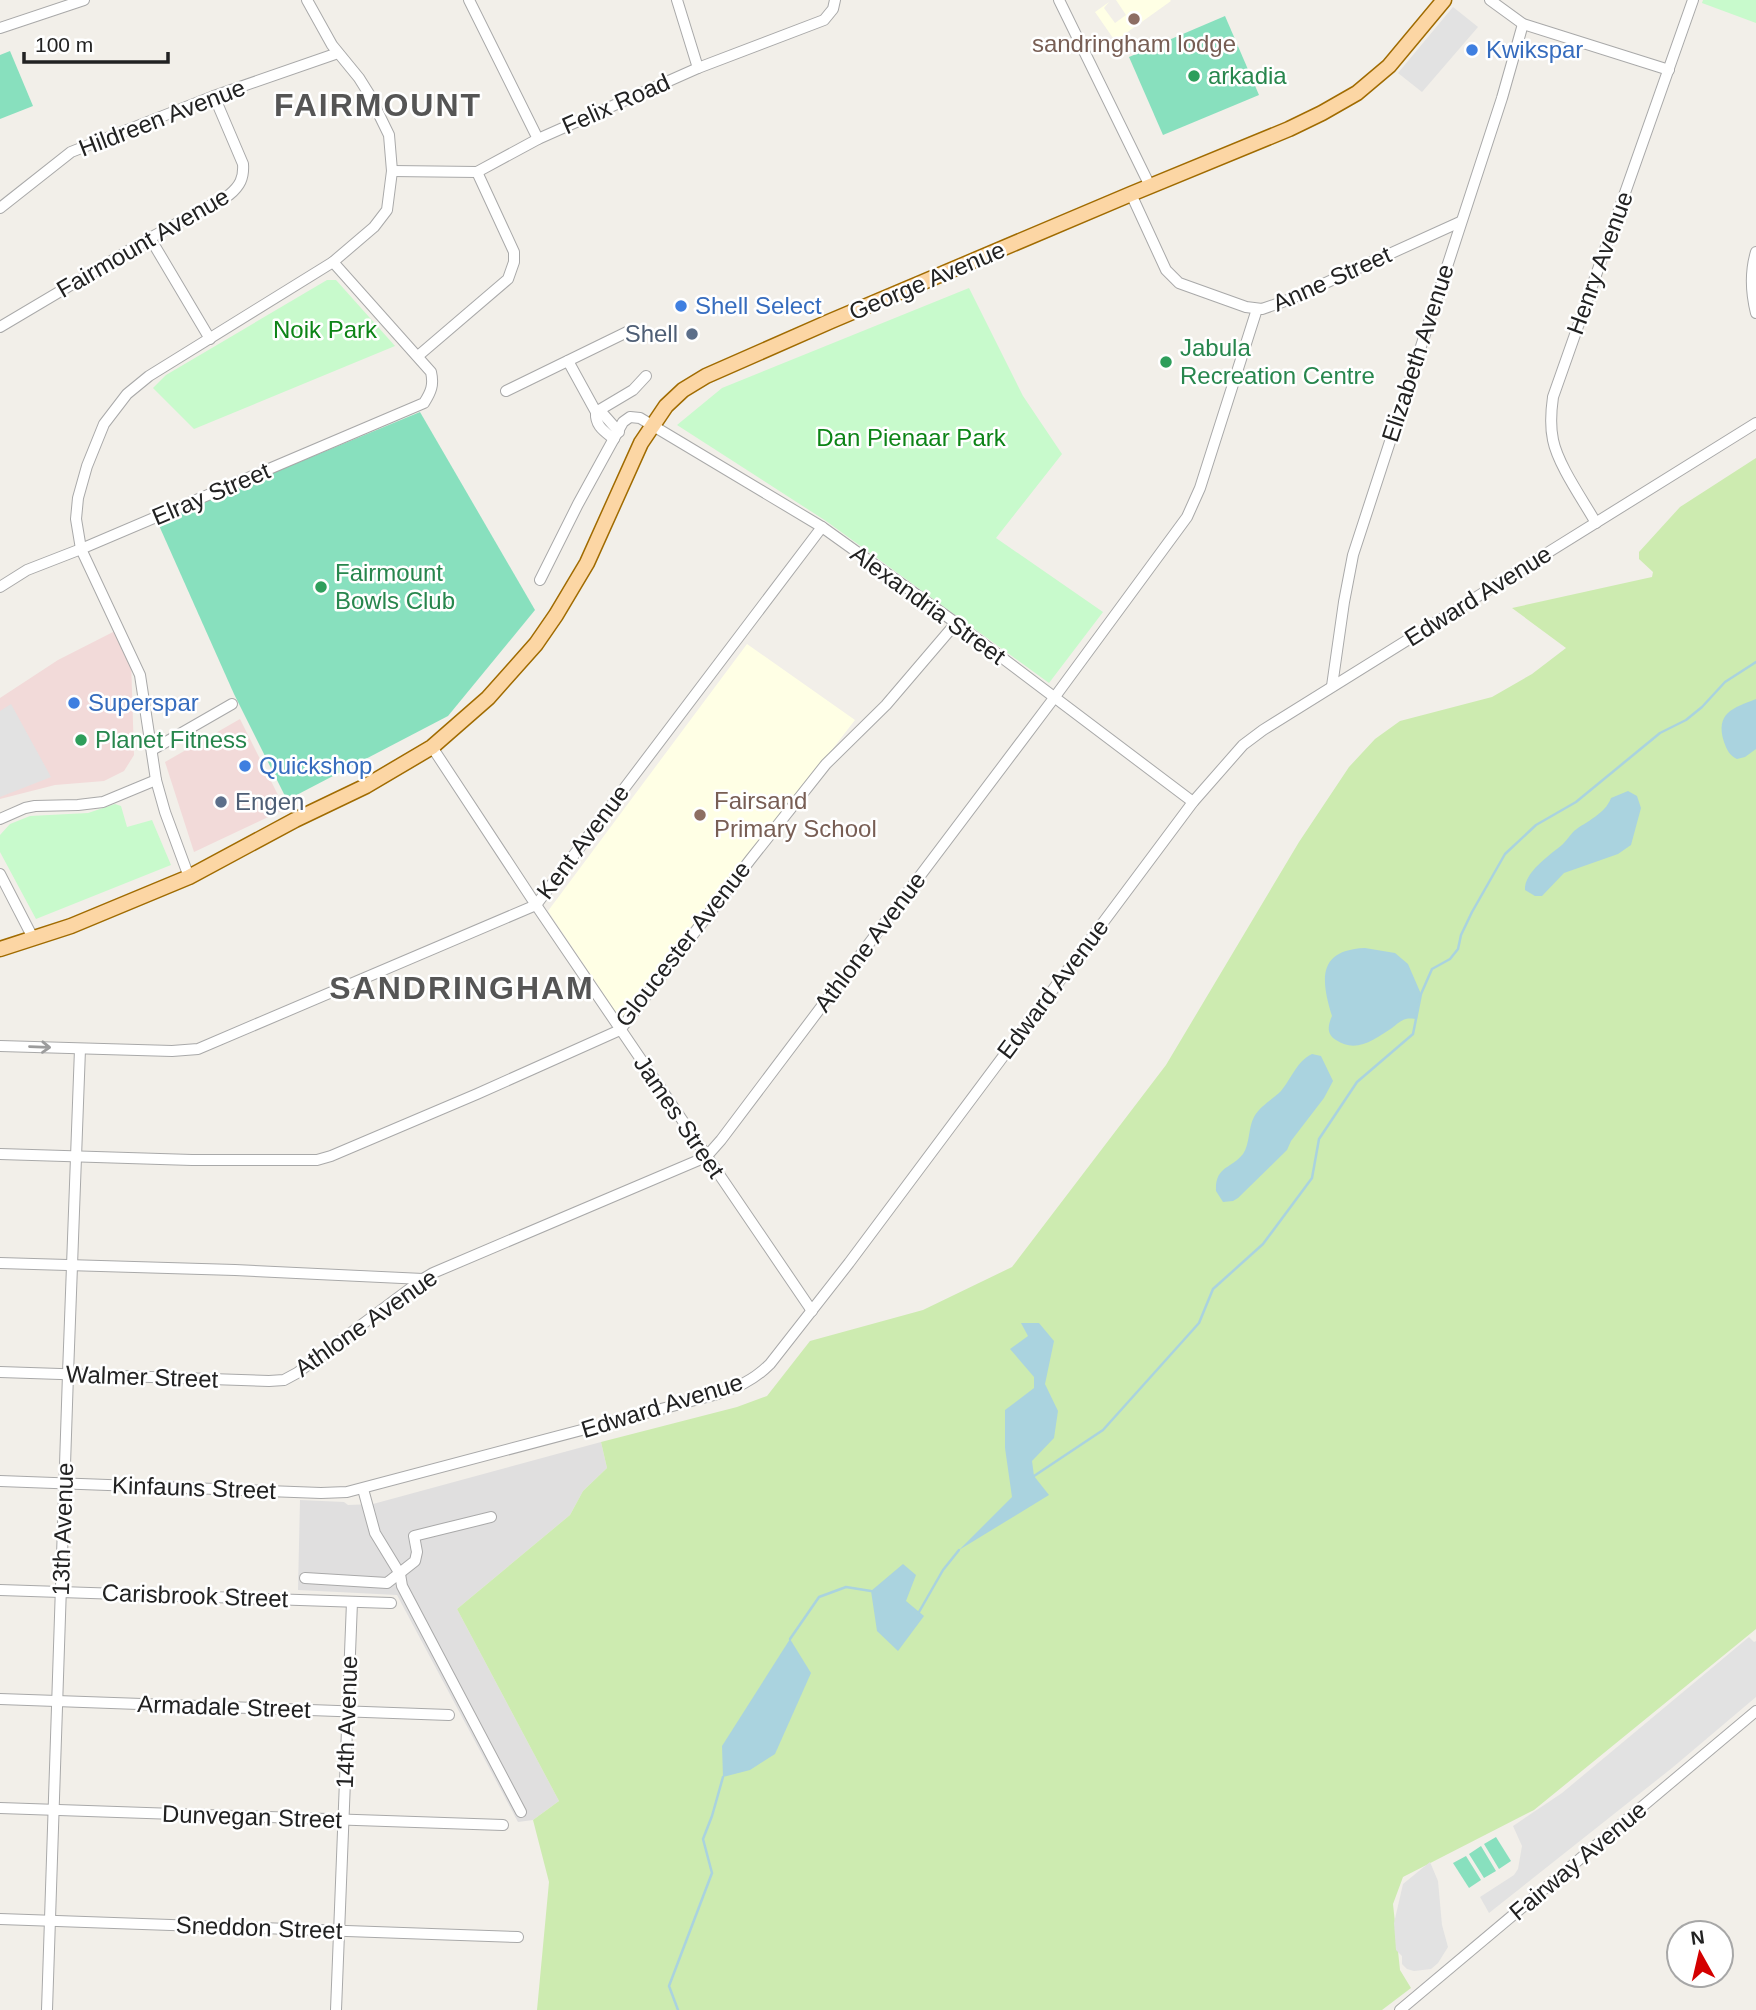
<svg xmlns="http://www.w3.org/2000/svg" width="1756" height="2010" viewBox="0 0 1756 2010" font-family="Helvetica,sans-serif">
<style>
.residential{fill:#e0dfdf}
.commercial{fill:#f2dad9}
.education{fill:#ffffe5}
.grass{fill:#cdebb0}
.park{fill:#c8facc}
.pitch{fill:#88e0be}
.parking{fill:#e2e2e2}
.water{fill:#aad3df}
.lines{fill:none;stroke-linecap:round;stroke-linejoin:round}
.stream{stroke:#aad3df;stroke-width:2.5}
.street-casing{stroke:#a9a9a9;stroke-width:12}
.primary-casing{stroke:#a06b00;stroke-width:17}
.street{stroke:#fff;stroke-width:10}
.primary{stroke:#fcd6a4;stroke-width:14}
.oneway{stroke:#9c9c9c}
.education-dot{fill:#8d6e63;stroke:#fff;stroke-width:2.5}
.shop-dot{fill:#3f7fe0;stroke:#fff;stroke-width:2.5}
.leisure-dot{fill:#2e9e5b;stroke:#fff;stroke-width:2.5}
.service-dot{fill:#5c6f8a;stroke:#fff;stroke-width:2.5}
.labels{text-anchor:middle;stroke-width:5;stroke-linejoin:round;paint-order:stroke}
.education-label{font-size:24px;fill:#785e54;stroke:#fff}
.shop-label{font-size:24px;fill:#366cbe;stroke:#fff;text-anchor:start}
.leisure-label{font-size:24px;fill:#27864d;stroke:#fff;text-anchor:start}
.street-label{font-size:24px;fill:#222;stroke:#fff}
.park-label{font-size:24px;fill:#0c8416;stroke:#fff}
.service-label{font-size:24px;fill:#4e5e75;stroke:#fff;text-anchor:end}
.district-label{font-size:32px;font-weight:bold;letter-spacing:2px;fill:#555;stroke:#fff}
</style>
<rect width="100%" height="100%" fill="#f2efe9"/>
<path class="residential" d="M 601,1442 L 607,1468 L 583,1491 L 570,1515 L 457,1609 L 559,1801 L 533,1820 L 518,1822 L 397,1595 L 298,1590 L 300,1500 L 344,1502 L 348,1505 L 373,1504 Z"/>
<g class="commercial">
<path d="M 115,631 L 131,659 L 134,755 L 124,771 L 104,781 L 55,785 L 0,799 L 0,698 L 58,660 Z"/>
<path d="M 240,719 L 285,809 L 194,852 L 165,762 Z"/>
</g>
<g class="education">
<path d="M 1116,0 L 1170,0 L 1171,1 L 1115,41 L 1095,12 L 1109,2 L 1104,8 L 1115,23 L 1126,15 Z"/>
<path d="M 747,644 L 855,720 L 622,1021 L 548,911 Z"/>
</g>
<path class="grass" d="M 1756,458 L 1756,1629 L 1534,1810 L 1403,1877 L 1393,1904 L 1400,1970 L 1411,1988 L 1382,2010 L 537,2010 L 549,1882 L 533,1820 L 559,1801 L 457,1609 L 570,1515 L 583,1491 L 607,1468 L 601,1442 L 737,1407 L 767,1396 L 810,1341 L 923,1310 L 1012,1267 L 1166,1065 L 1299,842 L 1349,767 L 1375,739 L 1400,721 L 1492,697 L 1532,674 L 1566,648 L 1512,608 L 1652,577 L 1653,572 L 1639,559 L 1639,552 L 1680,507 Z"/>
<g class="park">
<path d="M 1703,0 L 1756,0 L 1756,23 L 1702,3 Z"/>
<path d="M 327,280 L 336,280 L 395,346 L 194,429 L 153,388 L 166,375 Z"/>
<path d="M 969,288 L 1023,396 L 1062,454 L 996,538 L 1103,612 L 1049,683 L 826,521 L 677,425 L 722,388 Z"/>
<path d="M 115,804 L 121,806 L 127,827 L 152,820 L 171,865 L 36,919 L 0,852 L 0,835 L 10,824 L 30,816 L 88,813 Z"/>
</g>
<g class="pitch">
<path d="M 1225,16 L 1259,95 L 1163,135 L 1129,57 Z"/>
<path d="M 10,51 L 33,106 L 0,119 L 0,55 Z"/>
<path d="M 420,412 L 535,610 L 448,716 L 287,800 L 234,694 L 157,521 Z"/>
<path d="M 1496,1837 L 1511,1861 L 1499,1869 L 1484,1844 Z"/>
<path d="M 1481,1846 L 1496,1871 L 1484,1878 L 1469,1854 Z"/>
<path d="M 1466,1856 L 1481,1880 L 1469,1888 L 1453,1863 Z"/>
</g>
<g class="parking">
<path d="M 1453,7 L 1478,27 L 1422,92 L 1398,73 Z"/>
<path d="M 11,704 L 51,777 L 0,797 L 0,711 Z"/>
<path d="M 1749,1637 L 1754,1642 L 1756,1641 L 1756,1697 L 1672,1768 L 1489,1913 L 1480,1897 L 1514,1875 L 1518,1869 L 1522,1846 L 1513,1826 L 1562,1793 Z"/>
<path d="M 1430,1862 L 1438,1881 L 1442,1925 L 1448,1947 L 1438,1963 L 1431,1969 L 1414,1971 L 1407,1969 L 1402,1964 L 1402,1956 L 1396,1950 L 1394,1923 L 1403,1884 Z"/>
</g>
<g class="water">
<path d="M 1756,699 L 1756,749 L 1745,757 L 1737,759 C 1729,755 1727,750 1724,742 C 1715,713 1733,708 1756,699 Z"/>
<path d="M 1628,791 L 1637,796 L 1641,808 L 1631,845 L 1618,854 L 1564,873 L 1542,896 L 1535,896 L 1525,890 C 1524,872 1550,855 1563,844 C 1567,840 1570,835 1574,831 C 1587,821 1605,814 1611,798 Z"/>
<path d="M 1365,948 L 1395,953 L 1408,964 L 1421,994 L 1417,1019 C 1414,1019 1410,1018 1406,1019 C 1401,1020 1396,1025 1392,1028 C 1375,1039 1356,1054 1336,1040 C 1326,1034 1328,1025 1332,1016 C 1321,980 1317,950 1365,948 Z"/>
<path d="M 1312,1054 L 1321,1056 L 1333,1081 L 1324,1098 L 1291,1141 L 1287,1150 L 1238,1198 L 1233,1201 L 1223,1202 L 1216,1191 C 1215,1166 1231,1169 1243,1154 C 1250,1144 1248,1128 1254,1117 C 1260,1106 1272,1100 1281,1091 C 1292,1078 1296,1062 1312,1054 Z"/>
<path d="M 1021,1323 L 1039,1323 L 1054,1341 L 1045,1384 L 1058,1411 L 1054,1438 L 1032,1461 L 1034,1476 L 1049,1495 L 959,1550 L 1012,1497 L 1005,1448 L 1005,1410 L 1034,1388 L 1034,1377 L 1010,1349 L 1028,1336 Z"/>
<path d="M 903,1564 L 916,1575 L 906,1601 L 924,1616 L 898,1651 L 877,1631 L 871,1591 Z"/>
<path d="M 790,1639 L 811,1673 L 775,1754 L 750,1770 L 723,1777 L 722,1746 Z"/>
</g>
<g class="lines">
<g class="stream">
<path d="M 1034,1476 L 1103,1430 L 1199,1323 L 1213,1289 L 1263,1244 L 1312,1178 L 1319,1139 L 1357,1082 L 1413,1034 L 1421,994 L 1432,969 L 1450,959 L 1458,949 L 1461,935 L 1472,912 L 1505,854 L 1536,825 L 1576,802 L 1660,733 L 1686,720 L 1702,707 L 1725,682 L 1756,662"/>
<path d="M 919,1612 L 943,1570 L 959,1550"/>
<path d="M 790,1639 L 819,1597 L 846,1587 L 871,1591"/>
<path d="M 678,2010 L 669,1986 L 712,1873 L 703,1839 L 712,1816 L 723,1777"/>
</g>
<g class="street-casing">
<g id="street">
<path d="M 469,0 L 538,139"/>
<path d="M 677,0 L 698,68"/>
<path d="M 1059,0 L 1150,186"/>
<path d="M 1490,0 L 1523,24 L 1669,70"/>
<path d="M 0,28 L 84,0"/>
<path d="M 392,171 L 477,172 L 538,139 L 698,68 L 824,20 L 833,9 L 835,0"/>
<path d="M 1131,194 L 1166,270 L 1179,283 L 1246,307 L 1262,309 L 1288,300 L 1460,222"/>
<path d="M 0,208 L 71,152 L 214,96 L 338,53"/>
<path d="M 150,238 L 210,339"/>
<path d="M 1756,252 C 1750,272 1751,293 1756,313"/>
<path d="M 0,327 L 150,238 L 229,195 C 240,186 244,178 243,164 L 214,96"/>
<path d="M 418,356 L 508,279 L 514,262 L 514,252 L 477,172"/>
<path d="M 568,361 L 596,412 C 595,426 604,431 614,439"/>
<path d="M 506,391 L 627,332"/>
<path d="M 596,412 L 633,390 L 646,376"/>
<path d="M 596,412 L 604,415 L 619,432"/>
<path d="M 1596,523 C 1583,500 1558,465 1553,440 C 1550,426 1551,411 1553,397 L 1693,0"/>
<path d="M 540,580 L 578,504 L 623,422 L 630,417 L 640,418 L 822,527 L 956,623 L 1193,802"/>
<path d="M 0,587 L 27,570 L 81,549 L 424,403 C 431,392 434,385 431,372 L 333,262"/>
<path d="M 1332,686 L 1344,602 L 1353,555 L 1502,98 L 1523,24"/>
<path d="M 432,747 L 536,905 L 812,1311"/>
<path d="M 152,750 L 232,704"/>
<path d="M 0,819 L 25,808 L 35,806 L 78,805 L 103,802 L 156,780"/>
<path d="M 0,874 L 33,938"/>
<path d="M 189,877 L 165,812 L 156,780 L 140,675 L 81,549 L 76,519 L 78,498 L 87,466 L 104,424 L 127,394 L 149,376 L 333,262 L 374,227 L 387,210 L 392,171 L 389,135 L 369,94 L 359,78 L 332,45 L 307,0"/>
<path d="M 0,1046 L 172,1051 L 198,1049 L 536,905 L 822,527"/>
<path d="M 0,1154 L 192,1160 L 317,1160 L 331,1156 L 477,1094 L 620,1030 L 750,860 L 826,764 L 886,705 L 956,623"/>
<path d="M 0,1263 L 235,1270 L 423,1279"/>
<path d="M 0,1372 L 269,1381 L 284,1380 L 297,1373 L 423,1279 L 433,1273 L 706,1157 L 721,1140 L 1054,698 L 1187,517 L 1200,488 L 1257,309"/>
<path d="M 0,1481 L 321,1493 L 347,1492 L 714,1395 C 736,1388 753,1381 770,1364 L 849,1263 L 1193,802 L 1243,745 L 1263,730 L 1756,423"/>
<path d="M 363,1489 L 375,1533 L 400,1574 L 402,1586 L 521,1812"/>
<path d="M 305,1578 L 387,1583 L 415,1561 L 417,1552 L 414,1536 L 491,1517"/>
<path d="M 0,1590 L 391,1603"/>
<path d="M 0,1699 L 449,1715"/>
<path d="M 0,1808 L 503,1825"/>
<path d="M 0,1919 L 518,1937"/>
<path d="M 47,2010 L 68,1374 L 80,1049"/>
<path d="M 336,2010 L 352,1602"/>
<path d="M 1400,2010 L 1756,1711"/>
</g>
</g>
<g class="primary-casing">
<path id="primary" d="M 0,949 L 71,926 L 189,877 L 295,820 L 366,786 L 432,747 L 488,698 L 536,644 L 556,615 L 587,563 L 641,443 L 666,406 L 683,390 L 706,376 L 831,321 L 1131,194 L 1289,129 L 1322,113 L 1357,93 L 1389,66 L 1444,0"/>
</g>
<use href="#street" class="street"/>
<use href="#primary" class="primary"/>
</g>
<defs><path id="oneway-shaft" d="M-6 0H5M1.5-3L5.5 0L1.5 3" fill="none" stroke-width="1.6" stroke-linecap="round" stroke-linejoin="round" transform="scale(1.75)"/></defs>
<use class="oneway" href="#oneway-shaft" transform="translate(40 1047) rotate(2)"/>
<g class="education-dot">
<circle cx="1134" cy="19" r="7"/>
<circle cx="700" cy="815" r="7"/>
</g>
<g class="shop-dot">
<circle cx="1472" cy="50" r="7"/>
<circle cx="681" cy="306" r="7"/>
<circle cx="74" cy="703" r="7"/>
<circle cx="245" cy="766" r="7"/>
</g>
<g class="leisure-dot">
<circle cx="1194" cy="76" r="7"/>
<circle cx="1166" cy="362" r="7"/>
<circle cx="321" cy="587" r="7"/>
<circle cx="81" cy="740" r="7"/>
</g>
<g class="service-dot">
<circle cx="692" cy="334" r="7"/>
<circle cx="221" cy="802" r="7"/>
</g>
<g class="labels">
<g class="education-label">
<text x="1134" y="52">sandringham lodge</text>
<text x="714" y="809" text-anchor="start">Fairsand<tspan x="714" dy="28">Primary School</tspan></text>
</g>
<g class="shop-label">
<text x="1486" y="58">Kwikspar</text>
<text x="695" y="314">Shell Select</text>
<text x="88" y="711">Superspar</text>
<text x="259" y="774">Quickshop</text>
</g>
<g class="leisure-label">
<text x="1208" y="84">arkadia</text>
<text x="1180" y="356">Jabula<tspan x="1180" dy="28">Recreation Centre</tspan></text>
<text x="335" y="581">Fairmount<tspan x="335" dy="28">Bowls Club</tspan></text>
<text x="95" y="748">Planet Fitness</text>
</g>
<g class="street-label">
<text transform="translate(616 104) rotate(-24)" y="8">Felix Road</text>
<text transform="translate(162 118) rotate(-21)" y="8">Hildreen Avenue</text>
<text transform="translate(143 243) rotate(-30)" y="8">Fairmount Avenue</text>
<text transform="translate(1600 263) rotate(-70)" y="8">Henry Avenue</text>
<text transform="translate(1332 279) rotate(-24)" y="8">Anne Street</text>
<text transform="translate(927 281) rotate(-23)" y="8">George Avenue</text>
<text transform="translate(1418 353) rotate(-72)" y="8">Elizabeth Avenue</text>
<text transform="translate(211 494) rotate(-23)" y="8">Elray Street</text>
<text transform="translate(1478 596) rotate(-32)" y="8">Edward Avenue</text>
<text transform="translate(928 605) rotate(36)" y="8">Alexandria Street</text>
<text transform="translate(583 842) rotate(-53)" y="8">Kent Avenue</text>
<text transform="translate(870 942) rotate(-53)" y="8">Athlone Avenue</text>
<text transform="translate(683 944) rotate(-52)" y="8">Gloucester Avenue</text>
<text transform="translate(1053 989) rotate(-53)" y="8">Edward Avenue</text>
<text transform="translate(679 1117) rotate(56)" y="8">James Street</text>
<text transform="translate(366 1323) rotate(-35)" y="8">Athlone Avenue</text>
<text transform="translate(142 1377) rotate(2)" y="8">Walmer Street</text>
<text transform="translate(662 1406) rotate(-17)" y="8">Edward Avenue</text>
<text transform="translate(194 1488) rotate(2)" y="8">Kinfauns Street</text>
<text transform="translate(63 1529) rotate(-88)" y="8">13th Avenue</text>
<text transform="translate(195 1596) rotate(2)" y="8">Carisbrook Street</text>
<text transform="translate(224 1707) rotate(2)" y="8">Armadale Street</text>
<text transform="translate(347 1722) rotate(-88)" y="8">14th Avenue</text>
<text transform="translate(252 1817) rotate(2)" y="8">Dunvegan Street</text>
<text transform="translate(1578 1861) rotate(-40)" y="8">Fairway Avenue</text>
<text transform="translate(259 1928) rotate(2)" y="8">Sneddon Street</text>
</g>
<g class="park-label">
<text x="325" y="338">Noik Park</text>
<text x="911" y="446">Dan Pienaar Park</text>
</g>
<g class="service-label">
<text x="678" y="342">Shell</text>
<text x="235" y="810" text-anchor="start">Engen</text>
</g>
<g class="district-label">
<text x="378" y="116">FAIRMOUNT</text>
<text x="462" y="999">SANDRINGHAM</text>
</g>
</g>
<g transform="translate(1700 1954) rotate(352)"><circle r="33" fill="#ffffff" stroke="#a7a7a7" stroke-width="2"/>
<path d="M0-5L12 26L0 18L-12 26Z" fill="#d40000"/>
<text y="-10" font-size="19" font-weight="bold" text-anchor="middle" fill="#222222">N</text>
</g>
<path d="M24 52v10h144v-10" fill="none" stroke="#222222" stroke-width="3.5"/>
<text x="35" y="52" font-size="21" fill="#222222" stroke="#ffffff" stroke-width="5" paint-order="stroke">100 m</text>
</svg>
